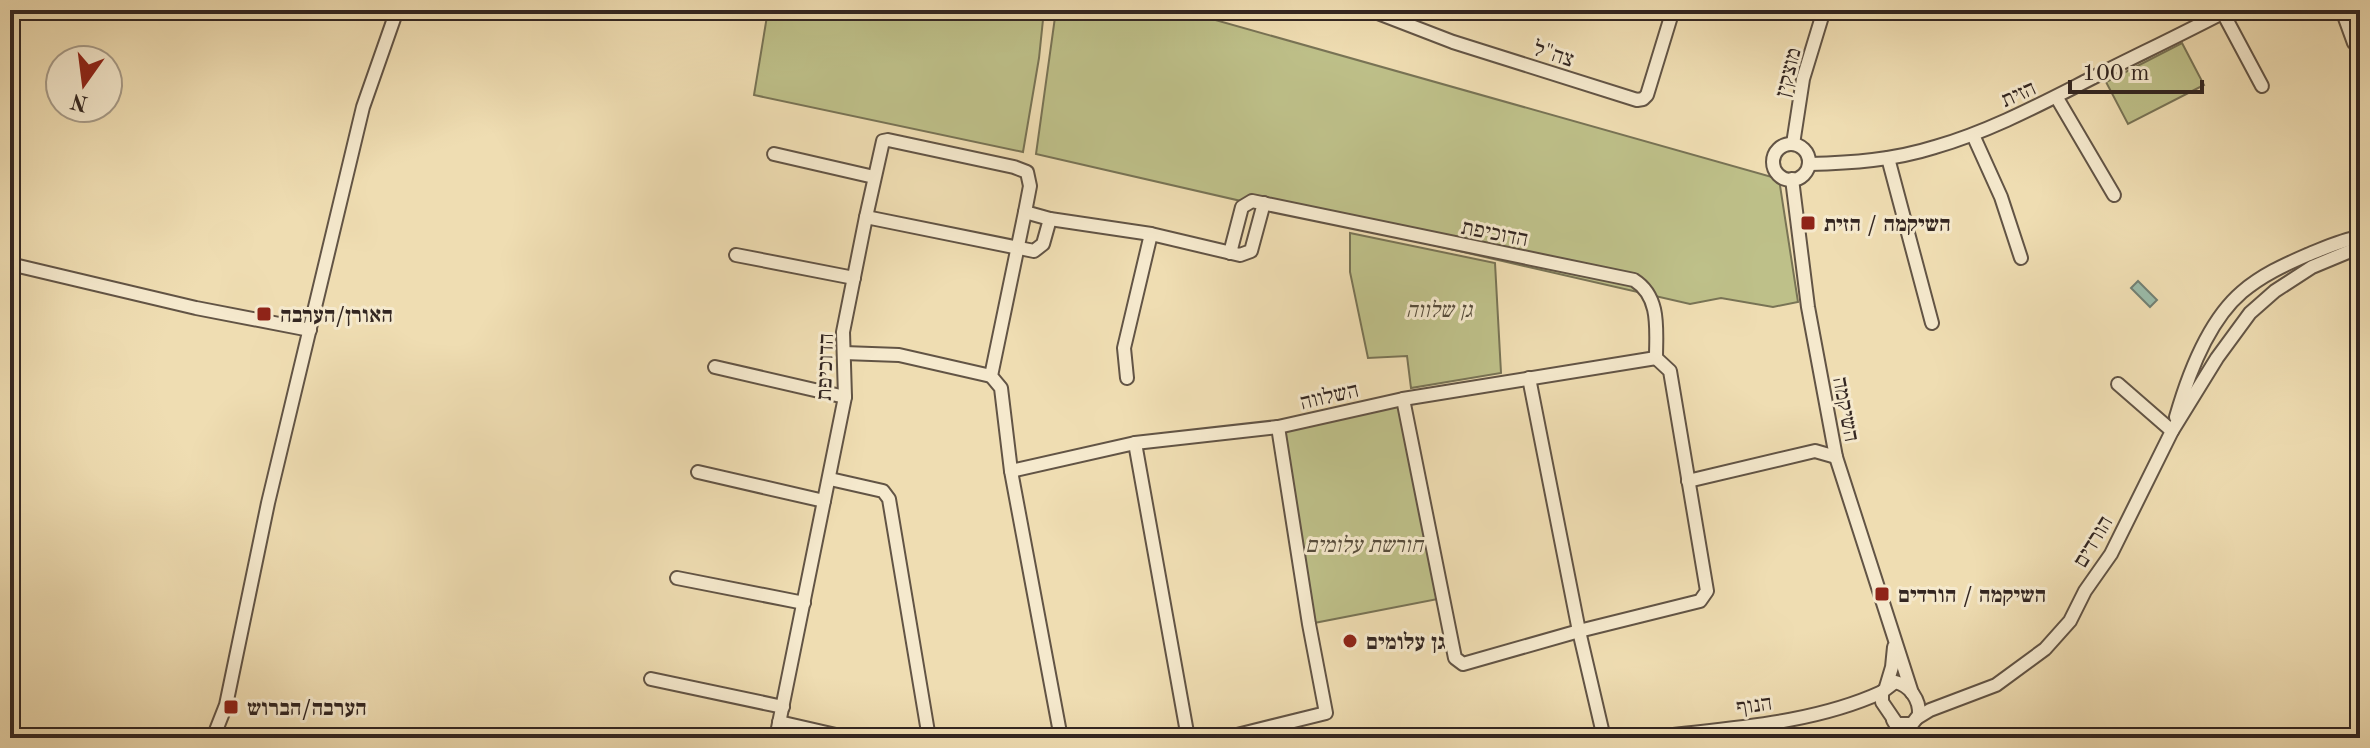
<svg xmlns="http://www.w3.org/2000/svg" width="2370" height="748" viewBox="0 0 2370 748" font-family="'Old Standard TT','Frank Ruhl Libre',serif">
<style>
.green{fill:#bec089;stroke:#787355;stroke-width:2}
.water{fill:#9abcab;stroke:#718074;stroke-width:2}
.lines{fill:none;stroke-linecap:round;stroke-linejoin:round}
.minor-casing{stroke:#625445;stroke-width:16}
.minor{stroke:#f5e9cd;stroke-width:12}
.poi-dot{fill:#8f2418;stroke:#f5e9cd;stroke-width:3}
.labels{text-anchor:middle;stroke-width:6;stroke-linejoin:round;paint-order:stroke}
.street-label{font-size:22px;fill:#332621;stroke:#f5e9cd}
.poi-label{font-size:22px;font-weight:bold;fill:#332621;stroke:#f5e9cd;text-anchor:start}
.park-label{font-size:22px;font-style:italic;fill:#564c3b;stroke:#f5e9cd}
</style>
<rect width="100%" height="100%" fill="#efddb2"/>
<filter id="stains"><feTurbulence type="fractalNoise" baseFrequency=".0025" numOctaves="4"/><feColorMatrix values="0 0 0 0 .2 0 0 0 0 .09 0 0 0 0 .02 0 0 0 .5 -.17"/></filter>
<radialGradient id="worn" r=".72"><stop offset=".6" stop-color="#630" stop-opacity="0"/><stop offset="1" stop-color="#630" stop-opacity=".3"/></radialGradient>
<g class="green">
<path d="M 768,10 L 1044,10 L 1039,58 L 1023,152 L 754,95 Z"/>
<path d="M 1056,10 L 1180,10 L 1779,179 L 1798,302 L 1773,307 L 1721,298 L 1690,304 L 1036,154 Z"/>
<path d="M 2182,43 L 2204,85 L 2128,124 L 2106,82 Z"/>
<path d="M 1350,233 L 1495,263 L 1501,373 L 1411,388 L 1407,356 L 1368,358 L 1350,272 Z"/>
<path d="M 1403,399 L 1443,598 L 1309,624 L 1278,427 Z"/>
</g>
<path class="water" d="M 2138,281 L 2157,300 L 2150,307 L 2131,288 Z"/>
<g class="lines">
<g class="minor-casing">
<g id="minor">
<path d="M 1370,10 L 1453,42 L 1637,100 L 1643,99 L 1647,95 L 1673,10"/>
<path d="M 2342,10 L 2354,43"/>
<path d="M 2223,13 L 2262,86"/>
<path d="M 2057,98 L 2114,195"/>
<path d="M 1973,135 L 2001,197 L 2021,258"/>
<path d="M 1793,144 L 1803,79 L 1824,10"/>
<circle cx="1791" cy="162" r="18"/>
<path d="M 774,154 L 874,177"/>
<path d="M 1888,158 L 1932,323"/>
<path d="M 1809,164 C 1852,163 1894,160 1935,147 C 1994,130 2048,100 2102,73 C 2144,52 2186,32 2228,10"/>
<path d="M 1792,179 L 1808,307 L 1836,457 L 1912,693"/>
<path d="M 1025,212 L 1050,219 L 1151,234 L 1240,255 L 1251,251 L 1264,203"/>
<path d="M 866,217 L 883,141 L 888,140 L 1014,167 L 1027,172 L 1030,186 L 1025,212 L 991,376 L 1001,388 L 1011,471 L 1061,738"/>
<path d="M 1230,253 L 1242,207 L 1252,201 L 1634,280 C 1661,297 1656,330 1656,358"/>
<path d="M 736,255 L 854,278"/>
<path d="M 10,264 L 196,308 L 310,330"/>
<path d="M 844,353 L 899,355 L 991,376"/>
<path d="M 715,367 L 845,397"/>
<path d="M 1127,378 L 1124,348 L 1151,234"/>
<path d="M 1529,378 L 1579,631 L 1604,738"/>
<path d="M 2118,384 L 2172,431"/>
<path d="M 1403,399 L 1455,658 L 1463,664 L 1579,631 L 1700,601 L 1707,591 L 1670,371 L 1656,358"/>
<path d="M 2176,417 C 2188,375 2208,321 2242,292 C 2262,275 2284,265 2307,255 C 2325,248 2341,240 2360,237"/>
<path d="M 1135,443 L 1188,738"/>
<path d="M 1011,471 L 1135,443 L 1278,427 L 1403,399 L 1656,358"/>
<path d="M 698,472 L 824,501"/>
<path d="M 830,479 L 883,491 L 889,499 L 929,738"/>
<path d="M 1688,481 L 1815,451 L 1836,457"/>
<path d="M 677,578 L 804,603"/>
<path d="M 651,679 L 783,707"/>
<path d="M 1895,682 C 1910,685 1920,700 1919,715 L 1912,724 L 1897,724 L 1882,702 L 1882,692 Z"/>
<path d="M 1886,687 L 1892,667 L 1894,647"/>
<path d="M 1917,718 L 1930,710 L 1996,685 L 2045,649 L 2070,621 L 2085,591 L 2111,554 L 2172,431 L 2217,358 L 2250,313 L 2275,291 L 2312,267 L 2360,247"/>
<path d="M 1893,720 L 1904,738"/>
<path d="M 779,722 L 849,738"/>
<path d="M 213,738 L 226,705 L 268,503 L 363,107 L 397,10"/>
<path d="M 776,738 L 845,397 L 843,332 L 866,217 L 1034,251 L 1043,244 L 1050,219"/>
<path d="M 1225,738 L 1326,713 L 1309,624 L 1278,427"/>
<path d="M 1648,738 C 1726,728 1810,725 1882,692"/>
</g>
</g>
<use href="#minor" class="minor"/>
</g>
<g class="poi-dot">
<rect x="1800" y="215" width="16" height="16" rx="4"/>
<rect x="256" y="306" width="16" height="16" rx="4"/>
<rect x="1874" y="586" width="16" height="16" rx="4"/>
<circle cx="1350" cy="641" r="8"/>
<rect x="223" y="699" width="16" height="16" rx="4"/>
</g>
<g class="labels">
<g class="street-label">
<text transform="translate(1554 53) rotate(18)" y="8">צה"ל</text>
<text transform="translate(1787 72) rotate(-76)" y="8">מוצקין</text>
<text transform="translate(2018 93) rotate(-24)" y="8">הזית</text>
<text transform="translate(1495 232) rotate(11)" y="8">הדוכיפת</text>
<text transform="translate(824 367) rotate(-88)" y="8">הדוכיפת</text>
<text transform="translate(1329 395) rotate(-13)" y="8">השלווה</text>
<text transform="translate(1847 409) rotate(79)" y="8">השיקמה</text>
<text transform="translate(2092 541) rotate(-59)" y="8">הורדים</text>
<text transform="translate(1754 704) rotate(-8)" y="8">הנוף</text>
</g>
<g class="poi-label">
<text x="1824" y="231">השיקמה / הזית</text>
<text x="280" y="322">האורן/הערבה</text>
<text x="1898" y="602">השיקמה / הורדים</text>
<text x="1366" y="649">גן עלומים</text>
<text x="247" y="715">הערבה/הברוש</text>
</g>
<g class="park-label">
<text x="1439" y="317">גן שלווה</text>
<text x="1364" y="552">חורשת עלומים</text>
</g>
</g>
<rect width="2370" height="748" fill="none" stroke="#efddb2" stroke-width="40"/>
<rect x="12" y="12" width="2346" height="724" fill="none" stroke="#332621" stroke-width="4"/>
<rect x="20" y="20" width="2330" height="708" fill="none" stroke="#332621" stroke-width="2"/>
<g transform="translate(84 84) rotate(194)"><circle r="38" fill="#f5e9cd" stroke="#a79b88" stroke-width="2"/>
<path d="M0-6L14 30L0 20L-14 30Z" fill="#8f2418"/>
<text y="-12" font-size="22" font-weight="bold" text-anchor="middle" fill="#332621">N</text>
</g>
<path d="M2070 80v12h132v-12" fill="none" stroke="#332621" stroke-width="4"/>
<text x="2082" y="80" font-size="24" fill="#332621" stroke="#f5e9cd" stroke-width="6" paint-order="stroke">100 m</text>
<rect width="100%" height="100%" filter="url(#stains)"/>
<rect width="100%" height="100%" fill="url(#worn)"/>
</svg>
